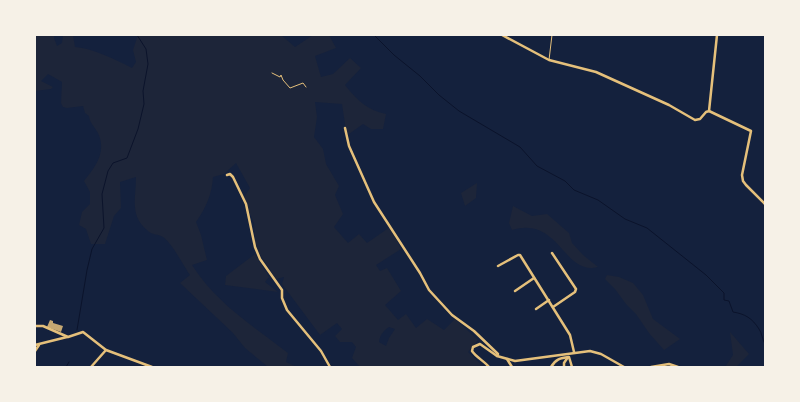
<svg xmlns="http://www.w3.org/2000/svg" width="800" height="402" viewBox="0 0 800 402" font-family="Inter,sans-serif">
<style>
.green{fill:#1d2539;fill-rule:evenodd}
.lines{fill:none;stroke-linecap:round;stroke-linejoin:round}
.stream{stroke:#0b132b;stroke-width:1}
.building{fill:#c6a872}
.path{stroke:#e5c07b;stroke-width:1}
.service{stroke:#e5c07b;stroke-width:1}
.minor{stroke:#e5c07b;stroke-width:2.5}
.tertiary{stroke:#e5c07b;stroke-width:2.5}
</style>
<rect width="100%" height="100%" fill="#14213d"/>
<g class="green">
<path d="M 35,35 L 54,35 L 54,38 L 57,46 L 62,43 L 63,35 L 73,35 L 75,47 C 95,49 114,59 132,68 L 136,62 L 133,50 L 138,35 L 281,35 L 295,47 L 313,35 L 329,35 L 336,48 L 315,56 L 321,77 L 333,74 L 350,58 L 361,68 L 345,85 C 357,100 367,110 386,114 L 383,129 L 371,129 L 363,124 L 349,134 L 346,131 L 342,104 L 315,102 L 317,117 L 314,137 L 323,149 L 326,164 L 339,186 L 335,195 L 343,214 L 334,227 L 348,243 L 359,234 L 367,243 L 390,227 L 401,249 L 376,265 L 380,271 L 387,268 L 401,291 L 385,305 L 398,320 L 406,314 L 416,328 L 427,319 L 444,330 L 455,319 L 478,340 L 468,352 L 484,367 L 360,367 L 352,358 L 356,347 L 352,342 L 340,342 L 335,336 L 342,329 L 337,323 L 320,335 L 282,284 L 284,277 L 276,279 L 259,253 L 255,242 L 254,223 L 243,199 L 250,188 L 236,163 L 224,174 L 213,177 C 212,194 206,208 196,222 L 201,235 L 207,260 L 192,265 C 217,304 252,325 288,353 L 286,362 L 297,367 L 268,367 L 245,348 L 233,333 L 180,283 L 190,275 C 183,265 172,243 163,237 C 158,234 152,235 148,231 C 129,216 136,198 136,177 L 120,182 L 121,208 L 114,216 L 105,244 L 91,244 L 86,229 L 79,225 L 82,212 L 90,204 L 90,192 L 84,181 C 95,167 107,153 98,133 C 95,127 90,124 89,116 L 85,113 L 83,106 L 67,108 L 63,107 L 61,103 L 62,82 L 48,74 L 41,81 L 53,87 L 51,89 L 35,91 ZM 389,327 L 395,329 L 389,338 L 386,346 L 379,342 C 380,335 383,331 389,327 Z"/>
<path d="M 477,183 L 476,198 L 465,206 L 461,193 Z"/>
<path d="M 513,206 L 532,216 L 547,214 L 569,233 L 572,243 L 583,255 L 598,267 C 563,276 560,216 512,230 L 509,223 Z"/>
<path d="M 255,254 L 269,277 L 265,282 L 278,292 L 225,285 L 226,276 Z"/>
<path d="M 607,275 L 619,277 L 633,283 L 643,295 L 653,319 L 680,339 L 664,350 L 649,333 L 636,314 L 626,304 L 615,289 L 605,279 Z"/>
<path d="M 730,332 L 749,354 L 736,367 L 725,367 L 733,355 Z"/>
</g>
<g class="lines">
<g class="stream">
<path d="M 374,35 L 394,55 L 420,76 L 439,95 L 459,111 L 520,147 L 537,166 L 565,181 L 574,190 L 598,200 L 625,219 L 647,228 L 706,275 L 724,293 L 724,300 L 729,301 L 733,312 C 745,314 752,318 759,329 C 762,333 762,339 765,344"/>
<path d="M 77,330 L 87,270 L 92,249 L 104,228 L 102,194 L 108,171 L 113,163 L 127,158 L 138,129 L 144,104 L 143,91 L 148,64 L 146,49 L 137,35"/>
<path d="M 66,367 L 69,362"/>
</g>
</g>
<path class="building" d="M 50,320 L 53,321 L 53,323 L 63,326 L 61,332 L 47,327 Z"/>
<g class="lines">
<path class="path" d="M 272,73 L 280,77 L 281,75 L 283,80 L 290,88 L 303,83 L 306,87"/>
<path class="service" d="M 549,60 L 552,35"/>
<g class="minor">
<path d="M 502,35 L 549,60 L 596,72 L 669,105 L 695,120 L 700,119 L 706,112 L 709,111 L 717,35"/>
<path d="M 709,111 L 751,131 L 742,175 L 743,181 L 746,185 L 765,204"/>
<path d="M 345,128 L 349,146 L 374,202 L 420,273 L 429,290 L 452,315 L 474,331 L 498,354 L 497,356"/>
<path d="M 227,175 L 230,174 L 233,177 L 246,204 L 255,247 L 260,259 L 282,290 L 282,298 L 287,310 L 321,351 L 330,367"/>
<path d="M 552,253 L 576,289 L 575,292 L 553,307"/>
<path d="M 498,266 L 518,255 L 520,255 L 570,335 L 574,352"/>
<path d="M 515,291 L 534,278"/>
<path d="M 536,309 L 549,300"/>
<path d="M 35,345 L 67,337"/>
<path d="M 35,351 L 39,345"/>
<path d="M 507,359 L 512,367"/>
<path d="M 91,367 L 106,350"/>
<path d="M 551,367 C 556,359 560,358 569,357 L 572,367"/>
<path d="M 564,367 L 564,363 L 568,357"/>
</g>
<g class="tertiary">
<path d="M 35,326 L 43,326 L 68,337 L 83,332 L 106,350 L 152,367"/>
<path d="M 489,367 C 484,361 476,357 472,351 L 473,347 L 480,344 L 497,356 L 515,361 L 590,351 L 601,354 L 624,367"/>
<path d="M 651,367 L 669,364 L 678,367"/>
</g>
</g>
<rect width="800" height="402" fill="none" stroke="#f6f1e7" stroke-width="72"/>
</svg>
